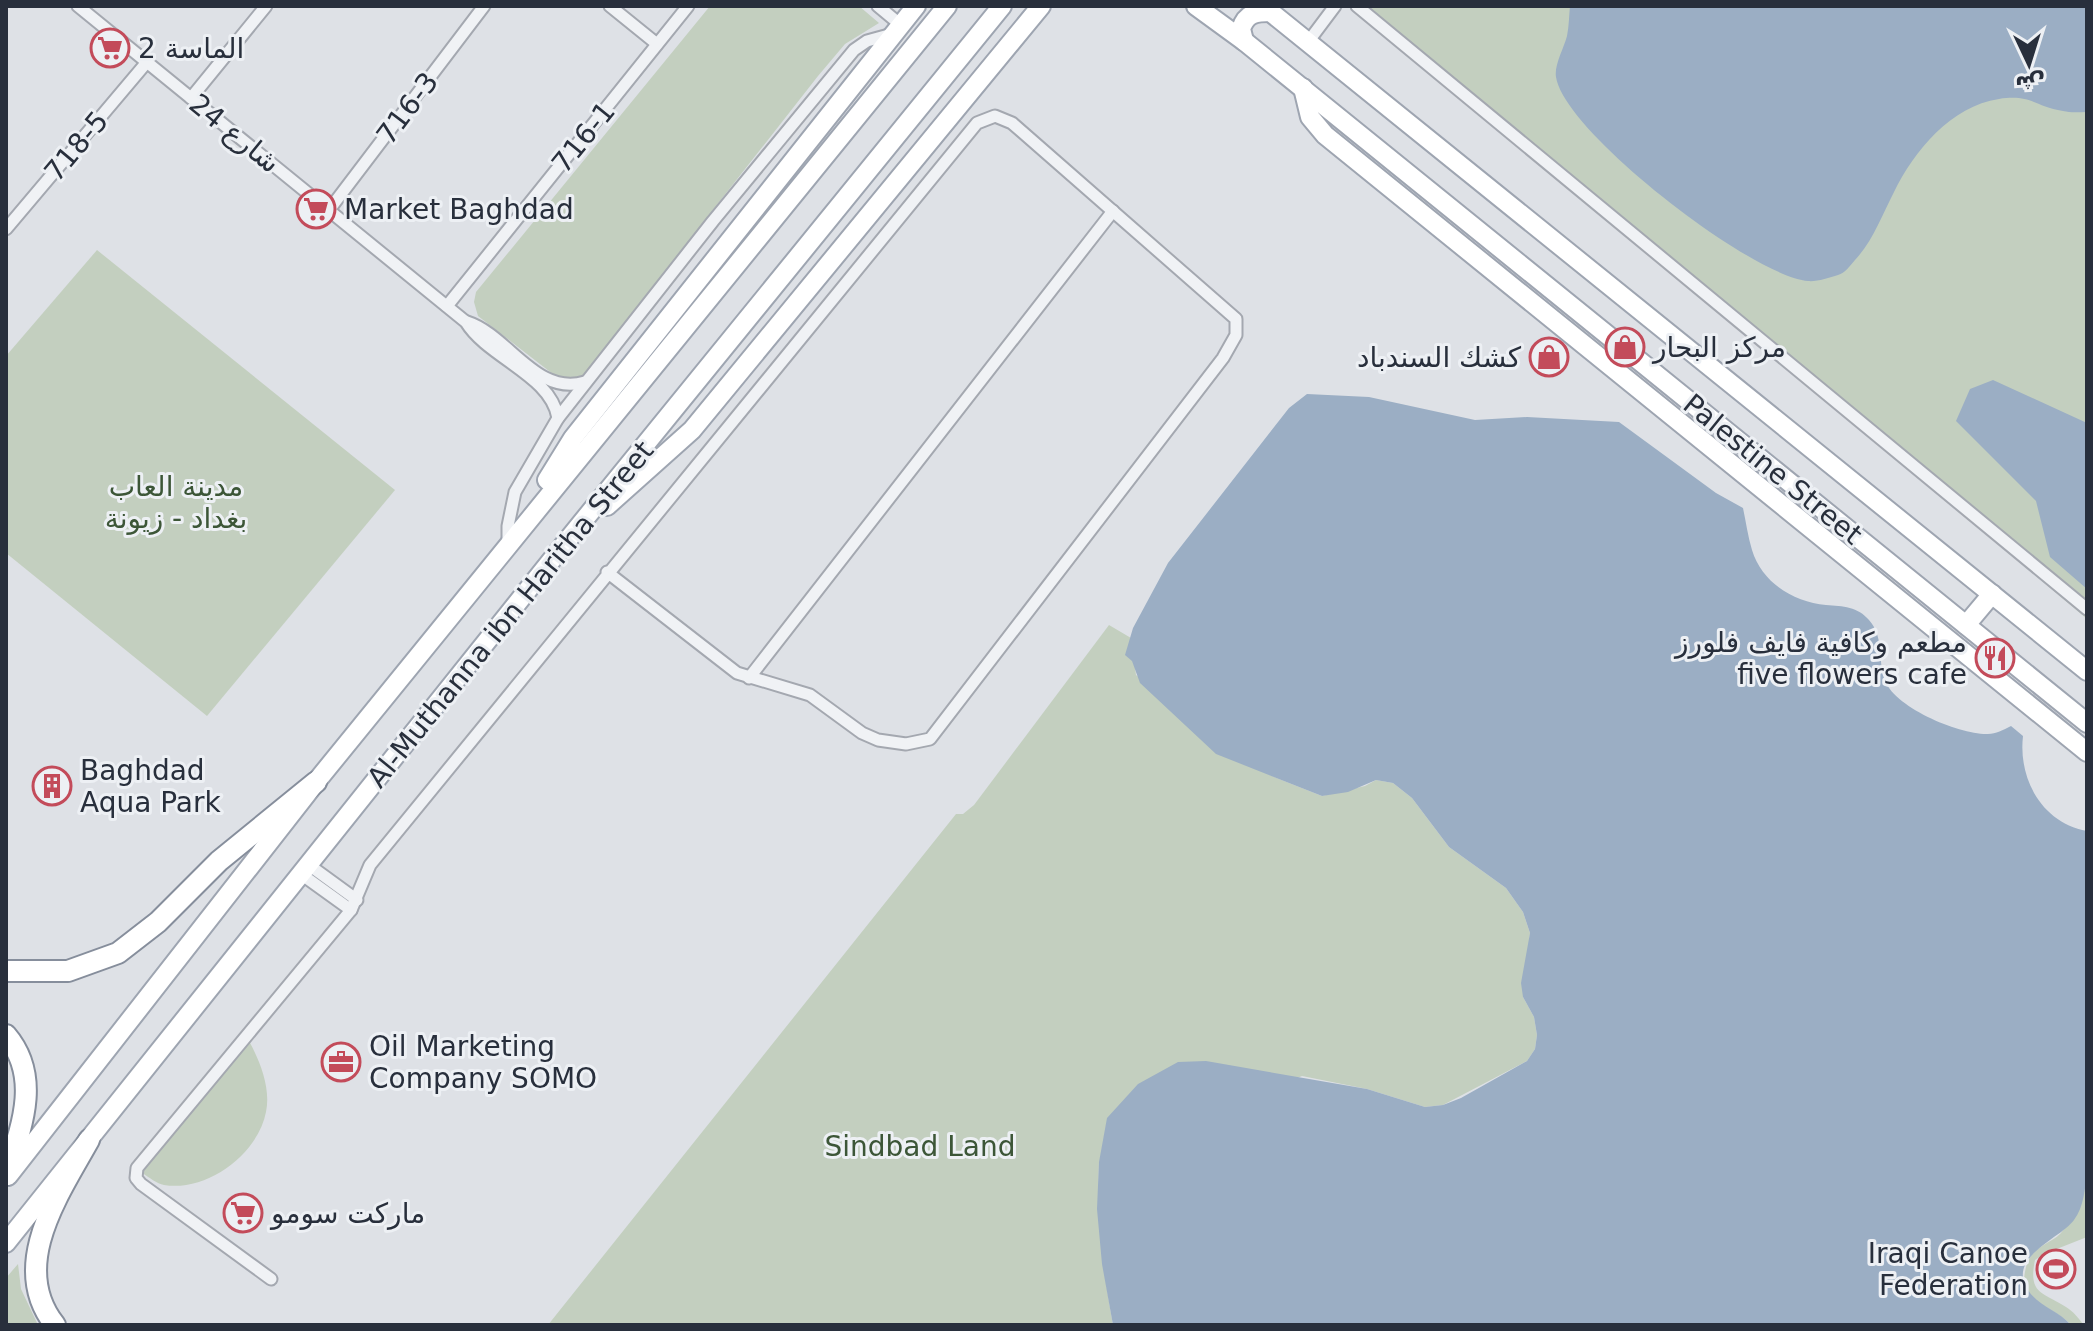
<svg xmlns="http://www.w3.org/2000/svg" width="2093" height="1331" viewBox="0 0 2093 1331" font-family="'DejaVu Sans',Vazirmatn,sans-serif">
<style>
.green{fill:#c3cfbf}
.water{fill:#9baec4}
.lines{fill:none;stroke-linecap:round;stroke-linejoin:round}
.minor-casing{stroke:#a4a8b0;stroke-width:15}
.primary-casing{stroke:#9ea5b1;stroke-width:22}
.motorway-casing{stroke:#868e9c;stroke-width:24}
.minor{stroke:#f0f2f5;stroke-width:11}
.primary{stroke:#fff;stroke-width:18}
.motorway{stroke:#fff;stroke-width:20}
.labels{text-anchor:middle;stroke-width:6;stroke-linejoin:round;paint-order:stroke}
.poi-label{font-size:28px;fill:#282f3c;stroke:#edf0f4;text-anchor:start}
.street-label{font-size:28px;fill:#282f3c;stroke:#edf0f4}
.park-label{font-size:28px;fill:#3c5637;stroke:#edf0f4}
</style>
<rect width="100%" height="100%" fill="#dee1e6"/>
<g class="green">
<path d="M 710,6 L 859,6 L 879,23 L 845,44 L 818,76 L 582,377 L 567,380 L 558,378 L 478,316 L 474,302 L 476,292 Z"/>
<path d="M 1362,6 L 2087,6 L 2087,619 Z"/>
<path d="M 97,250 L 395,490 L 207,716 L 6,553 L 6,356 Z"/>
<path d="M 1109,625 L 1131,638 L 1136,675 L 1248,765 L 1279,779 L 1322,796 L 1365,786 L 1376,780 L 1393,783 L 1412,798 L 1449,847 L 1506,888 L 1523,912 L 1530,933 L 1523,997 L 1534,1017 L 1537,1035 L 1535,1049 L 1527,1061 L 1443,1105 L 1425,1107 L 1367,1089 L 1302,1076 L 1099,1162 C 1097,1218 1103,1270 1113,1325 L 548,1325 L 956,814 L 963,814 L 974,805 Z"/>
<path d="M 249,1041 C 260,1061 271,1088 266,1112 C 258,1154 207,1192 164,1185 C 157,1184 149,1177 142,1173 Z"/>
<path d="M 2087,1172 L 2087,1237 L 2044,1254 L 2035,1260 C 2028,1294 2042,1292 2066,1307 C 2073,1311 2079,1319 2084,1325 L 2071,1325 C 2059,1311 2031,1304 2025,1285 C 2023,1280 2025,1272 2026,1267 C 2032,1243 2054,1245 2064,1229 C 2075,1212 2084,1192 2087,1172 Z"/>
<path d="M 18,1264 L 21,1289 L 38,1325 L 6,1325 L 6,1278 Z"/>
</g>
<g class="water">
<path d="M 1570,6 L 2087,6 L 2087,112 C 2079,112 2071,113 2063,111 C 2035,107 2032,94 1999,99 C 1951,106 1914,151 1894,192 C 1882,215 1873,241 1855,260 C 1850,266 1845,273 1838,275 C 1829,278 1816,282 1808,281 C 1753,277 1564,132 1556,77 C 1554,65 1564,48 1567,36 C 1569,26 1569,16 1570,6 Z"/>
<path d="M 1993,380 L 2087,423 L 2087,589 L 2050,557 L 2036,501 L 1956,421 L 1970,389 Z"/>
<path d="M 1307,394 L 1369,397 L 1475,420 L 1527,417 L 1619,422 L 1716,493 L 1743,508 C 1746,522 1748,537 1752,550 C 1762,583 1794,602 1826,605 C 1843,606 1858,607 1869,620 C 1884,637 1878,658 1884,678 C 1892,707 1960,735 1988,734 C 1996,734 2003,730 2011,726 L 2023,736 C 2018,779 2042,823 2087,831 L 2087,1172 C 2085,1188 2084,1207 2074,1220 C 2060,1239 2006,1257 2028,1290 C 2038,1306 2059,1311 2071,1325 L 1113,1325 L 1102,1264 L 1097,1209 L 1099,1162 L 1107,1118 L 1138,1084 L 1178,1062 L 1206,1061 L 1367,1089 L 1425,1107 L 1443,1105 L 1461,1098 L 1527,1061 L 1535,1049 L 1537,1035 L 1534,1017 L 1523,997 L 1521,983 L 1530,933 L 1523,912 L 1506,888 L 1449,847 L 1412,798 L 1393,783 L 1376,780 L 1348,792 L 1322,796 L 1216,754 L 1140,683 L 1132,661 L 1125,655 L 1133,628 L 1168,563 L 1289,408 Z"/>
</g>
<g class="lines">
<g class="minor-casing">
<g id="minor">
<path d="M 78,6 L 466,322 C 488,358 551,375 558,418"/>
<path d="M 610,6 L 657,44"/>
<path d="M 878,6 L 902,26"/>
<path d="M 1357,6 L 2087,609"/>
<path d="M 1308,42 L 1335,6"/>
<path d="M 191,98 L 266,6"/>
<path d="M 329,210 L 484,6"/>
<path d="M 6,229 L 147,62"/>
<path d="M 447,306 L 688,6"/>
<path d="M 467,322 C 508,335 536,397 585,382"/>
<path d="M 508,543 L 508,526 L 515,492 L 558,418 L 713,221 L 854,50 L 867,41 L 896,33"/>
<path d="M 749,678 L 1113,211"/>
<path d="M 309,865 L 357,900"/>
<path d="M 301,874 L 351,910"/>
<path d="M 271,1279 L 141,1184 L 136,1178 L 137,1168 L 351,910 L 370,865 L 977,123 L 995,116 L 1012,123 L 1236,319 L 1236,335 L 1223,358 L 930,739 L 906,744 L 878,740 L 862,733 L 810,695 L 737,673 L 607,572"/>
</g>
</g>
<g class="primary-casing">
<g id="primary">
<path d="M 1196,6 L 1244,41 L 2087,723"/>
<path d="M 1263,6 L 2087,671"/>
<path d="M 1244,41 L 1241,29 C 1246,13 1256,12 1270,12"/>
<path d="M 1303,88 L 1310,117 L 1325,135 L 2087,752"/>
<path d="M 547,480 L 573,438 L 916,6"/>
<path d="M 607,506 L 692,430 L 1041,6"/>
<path d="M 1966,625 L 1992,594"/>
<path d="M 8,1176 L 316,782 L 947,6"/>
<path d="M 6,1243 L 566,542 L 1002,6"/>
</g>
</g>
<g class="motorway-casing">
<g id="motorway">
<path d="M 6,971 L 68,971 L 118,953 L 158,922 L 219,861 L 316,782"/>
<path d="M 6,1035 C 42,1077 21,1129 6,1174"/>
<path d="M 55,1325 C 8,1266 59,1194 89,1140"/>
</g>
</g>
<use href="#minor" class="minor"/>
<use href="#primary" class="primary"/>
<use href="#motorway" class="motorway"/>
</g>
<defs>
<g id="supermarket-ring" transform="scale(2)"><circle r="9.5" fill="#edf0f4" stroke="#c34b5a" stroke-width="1.5"/><path d="M-6-5.5h2.5l.6 2H6L4.5 2H-2.5L-4.4-4H-6ZM-1.5 3.2a1.3 1.3 0 1 0 .1 0ZM3 3.2a1.3 1.3 0 1 0 .1 0Z" fill="#c34b5a"/></g>
<g id="shop-ring" transform="scale(2)"><circle r="9.5" fill="#edf0f4" stroke="#c34b5a" stroke-width="1.5"/><path d="M-5-2.5h2.3a2.7 3.5 0 0 1 5.4 0H5L5.5 6h-11ZM-1.5-2.5h3a1.5 2.3 0 0 0-3 0Z" fill="#c34b5a"/></g>
<g id="restaurant-ring" transform="scale(2)"><circle r="9.5" fill="#edf0f4" stroke="#c34b5a" stroke-width="1.5"/><path d="M-5-6h1v4h1v-4h1v4h1v-4h1v5L-1.5 .5V6h-2V.5L-5-1ZM5-6V6H3V1.5H1.5Q1.5-4 5-6Z" fill="#c34b5a"/></g>
<g id="building-ring" transform="scale(2)"><circle r="9.5" fill="#edf0f4" stroke="#c34b5a" stroke-width="1.5"/><path d="M-4-6H4V6H1V3H-1V6H-4ZM-2.5-4.3h1.7v1.8h-1.7ZM.8-4.3h1.7v1.8H.8ZM-2.5-1h1.7V.8h-1.7ZM.8-1h1.7V.8H.8Z" fill="#c34b5a"/></g>
<g id="office-ring" transform="scale(2)"><circle r="9.5" fill="#edf0f4" stroke="#c34b5a" stroke-width="1.5"/><path d="M-6-3h4V-5.5h4V-3h4V5H-6ZM-1-4.5V-3h2v-1.5ZM-6 0V1H6V0Z" fill="#c34b5a"/></g>
<g id="stadium-ring" transform="scale(2)"><circle r="9.5" fill="#edf0f4" stroke="#c34b5a" stroke-width="1.5"/><path d="M0-5a6.5 5 0 1 0 0 10a6.5 5 0 1 0 0-10ZM-3.5-1.8h7v3.6h-7Z" fill="#c34b5a"/></g>
</defs>
<g fill-rule="evenodd">
<use href="#supermarket-ring" x="110" y="48"/>
<use href="#supermarket-ring" x="316" y="209"/>
<use href="#shop-ring" x="1625" y="347"/>
<use href="#shop-ring" x="1549" y="357"/>
<use href="#restaurant-ring" x="1995" y="658"/>
<use href="#building-ring" x="52" y="786"/>
<use href="#office-ring" x="341" y="1062"/>
<use href="#supermarket-ring" x="243" y="1213"/>
<use href="#stadium-ring" x="2056" y="1269"/>
</g>
<g class="labels">
<g class="poi-label">
<text x="138" y="58">الماسة 2</text>
<text x="344" y="219">Market Baghdad</text>
<text x="1653" y="357">مركز البحار</text>
<text x="1521" y="367" text-anchor="end">كشك السندباد</text>
<text x="1967" y="652" text-anchor="end">مطعم وكافية فايف فلورز<tspan x="1967" dy="32">five flowers cafe</tspan></text>
<text x="80" y="780">Baghdad<tspan x="80" dy="32">Aqua Park</tspan></text>
<text x="369" y="1056">Oil Marketing<tspan x="369" dy="32">Company SOMO</tspan></text>
<text x="271" y="1223">ماركت سومو</text>
<text x="2028" y="1263" text-anchor="end">Iraqi Canoe<tspan x="2028" dy="32">Federation</tspan></text>
</g>
<g class="street-label">
<text transform="translate(407 108) rotate(-53)" y="10">716-3</text>
<text transform="translate(235 133) rotate(39)" y="10">شارع 24</text>
<text transform="translate(583 137) rotate(-51)" y="10">716-1</text>
<text transform="translate(76 146) rotate(-50)" y="10">718-5</text>
<text transform="translate(1773 469) rotate(39)" y="10">Palestine Street</text>
<text transform="translate(510 614) rotate(-51)" y="10">Al-Muthanna ibn Haritha Street</text>
</g>
<g class="park-label">
<text x="176" y="496">مدينة العاب<tspan x="176" dy="32">بغداد - زيونة</tspan></text>
<text x="920" y="1156">Sindbad Land</text>
</g>
</g>
<rect width="2093" height="1331" fill="none" stroke="#282f3c" stroke-width="16"/>
<g transform="translate(2029 64) rotate(176)" stroke="#edf0f4" stroke-width="6" paint-order="stroke">
<path d="M0-6L14 30L0 20L-14 30Z" fill="#282f3c"/>
<text y="-12" font-size="22" font-weight="bold" text-anchor="middle" fill="#282f3c">ش</text>
</g>
</svg>
